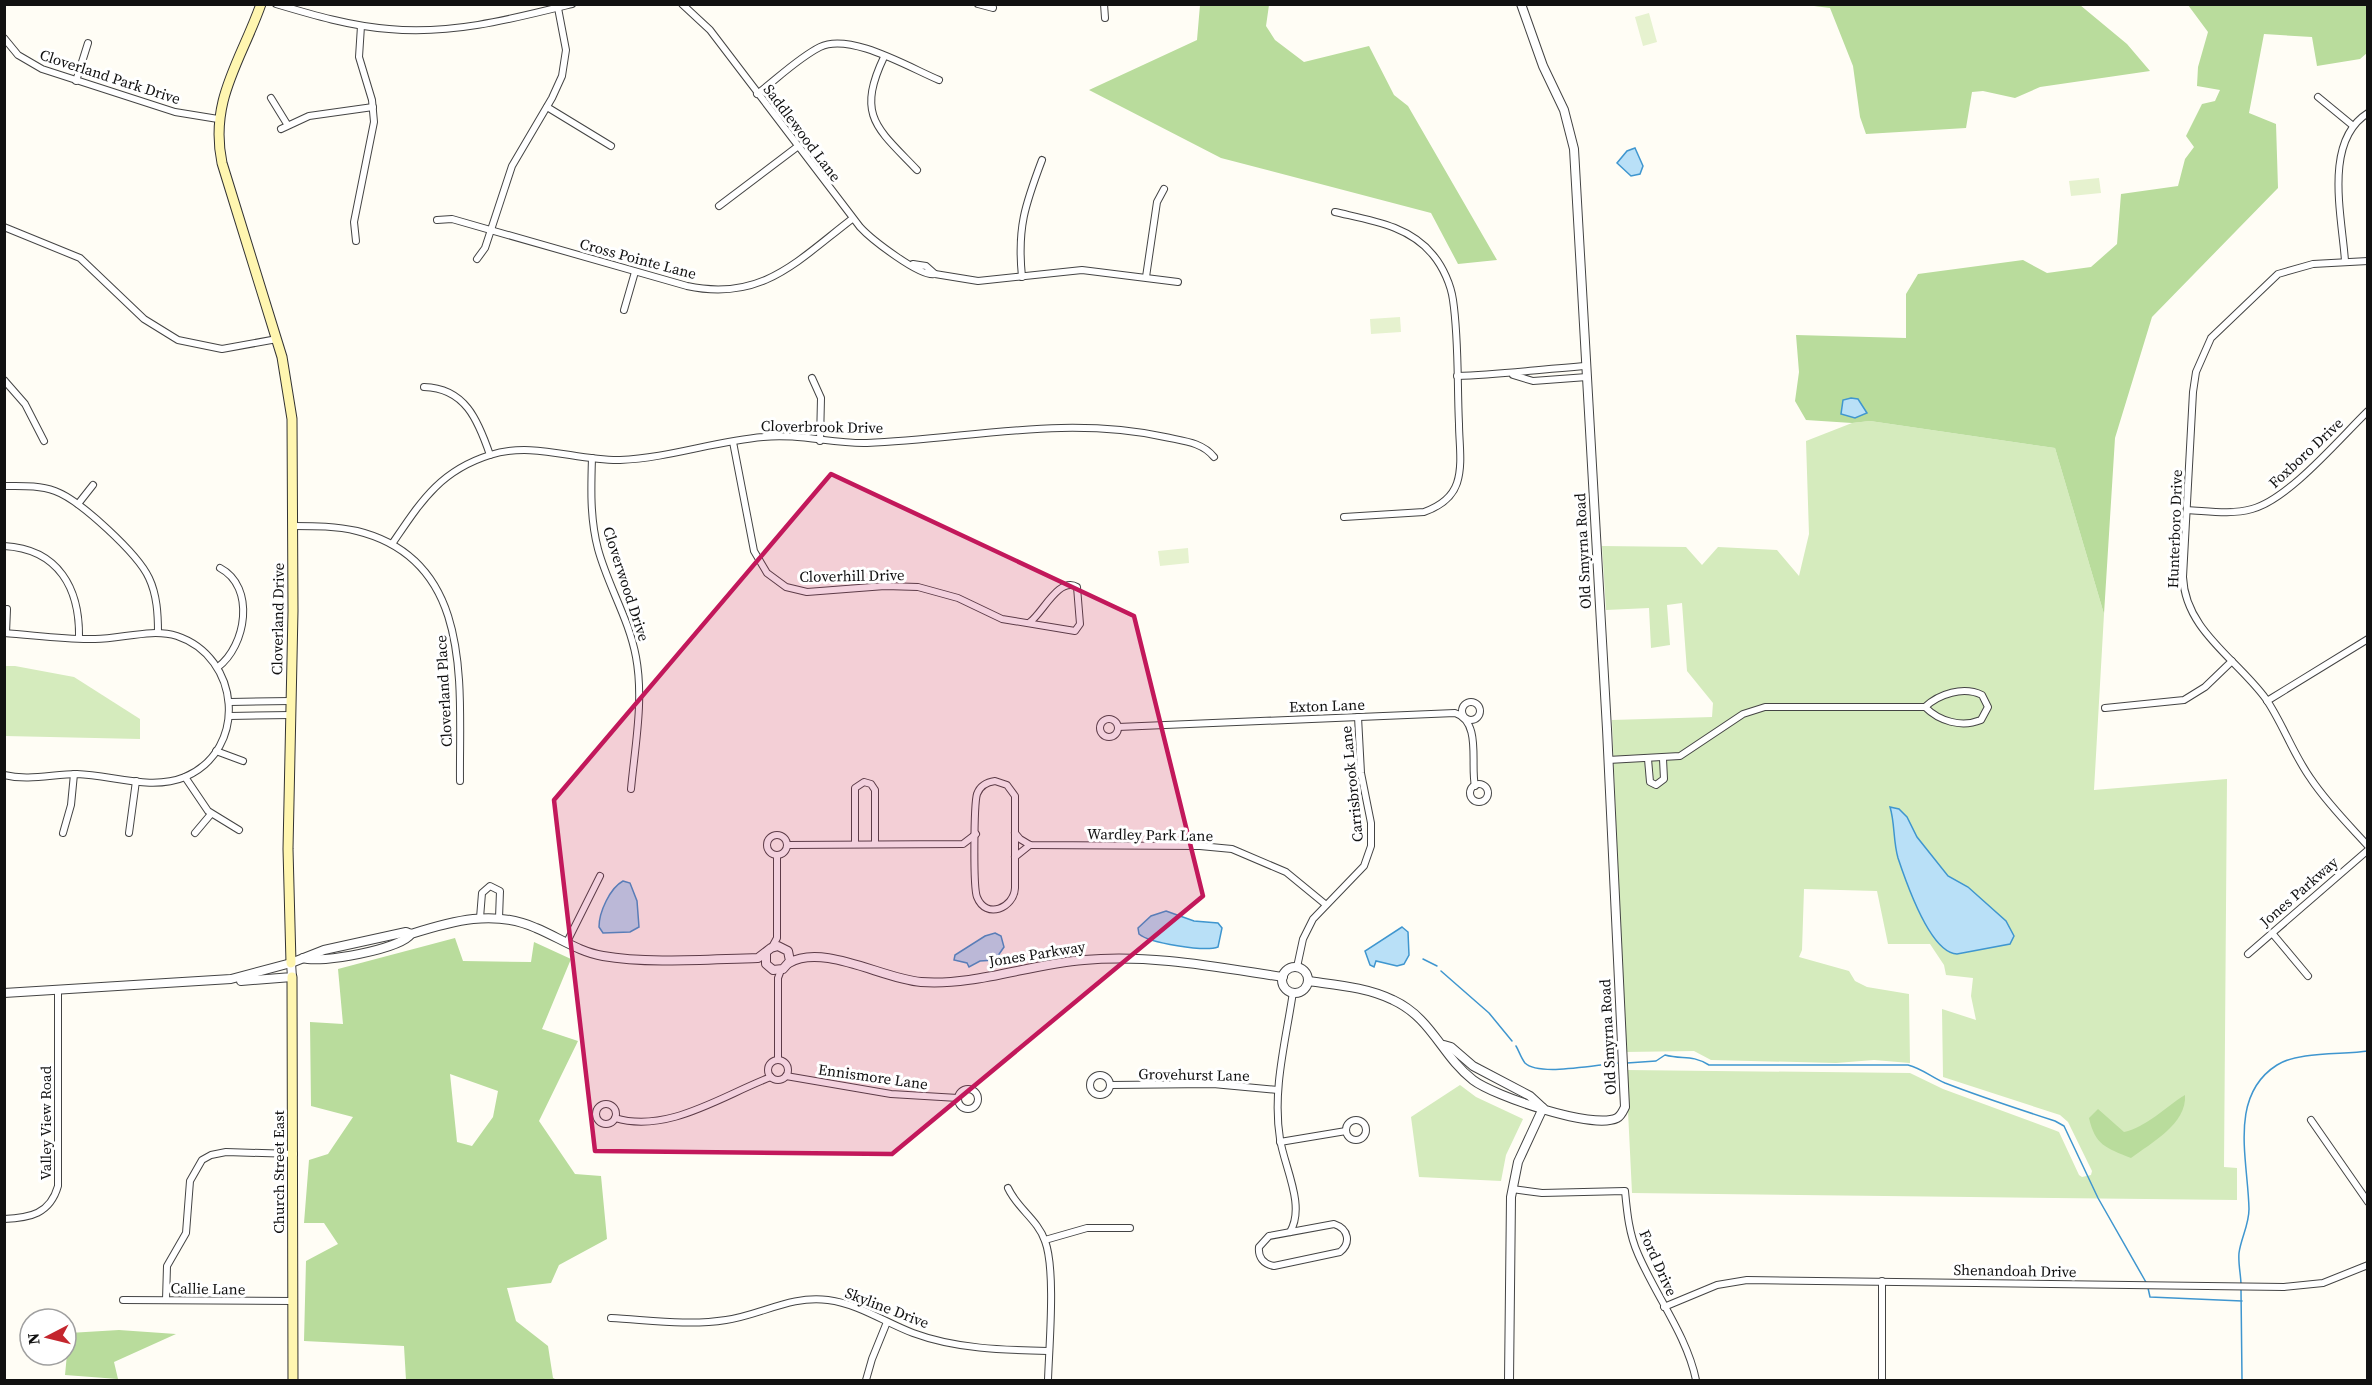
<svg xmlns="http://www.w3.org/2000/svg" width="2372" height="1385" viewBox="0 0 2372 1385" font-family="'Source Serif 4',serif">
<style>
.green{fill:#d5ebbd}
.forest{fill:#b9dc9c;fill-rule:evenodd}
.pitch{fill:#e6f2cf}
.water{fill:#b9e0f7;stroke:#3f96cf;stroke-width:1.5}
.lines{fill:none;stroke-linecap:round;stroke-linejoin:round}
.stream{stroke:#3f96cf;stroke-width:1.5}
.minor-casing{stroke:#444;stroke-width:8}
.tertiary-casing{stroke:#444;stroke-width:10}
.secondary-casing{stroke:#333;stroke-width:11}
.minor{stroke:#fff;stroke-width:6}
.tertiary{stroke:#fff;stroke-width:8}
.secondary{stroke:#fff6b0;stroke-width:9}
.marked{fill:#c2185b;fill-opacity:0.2;stroke:#c2185b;stroke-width:4.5;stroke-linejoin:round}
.labels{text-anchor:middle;stroke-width:6;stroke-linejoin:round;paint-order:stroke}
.street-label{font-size:15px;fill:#111;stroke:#fff}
</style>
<rect width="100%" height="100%" fill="#fffdf5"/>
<g class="green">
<path d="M 1870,421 L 2055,448 L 2104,614 L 2094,790 L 2227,779 L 2224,1167 L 2237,1168 L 2237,1200 L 1632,1193 L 1626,1070 L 1910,1073 L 1943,1089 L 2054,1130 L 2059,1132 L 2079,1175 L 2082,1177 L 2091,1175 L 2092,1171 L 2068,1122 L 2060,1115 L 1943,1077 L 1942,1009 L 1976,1020 L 1971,996 L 1973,978 L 1946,975 L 1944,965 L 1930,944 L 1888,944 L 1877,891 L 1804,889 L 1802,950 L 1799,957 L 1849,971 L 1855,981 L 1867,987 L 1909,994 L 1910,1063 L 1874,1060 L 1836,1063 L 1711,1060 L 1694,1051 L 1625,1052 L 1612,720 L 1712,717 L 1713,703 L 1687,671 L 1682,603 L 1667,605 L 1670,645 L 1651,648 L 1649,608 L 1606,610 L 1602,546 L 1686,547 L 1702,565 L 1718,547 L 1777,550 L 1799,576 L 1809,534 L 1806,441 L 1852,423 Z"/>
<path d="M 4,666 L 15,666 L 74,677 L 140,719 L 140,739 L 5,736 Z"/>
<path d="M 1460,1085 L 1476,1097 L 1523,1119 L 1506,1155 L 1501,1181 L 1419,1177 L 1411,1117 Z"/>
</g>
<g class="forest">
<path d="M 1200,5 L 1269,5 L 1266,26 L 1275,40 L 1304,62 L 1369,46 L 1394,95 L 1408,106 L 1497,260 L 1458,264 L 1431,213 L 1221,158 L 1089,90 L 1197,40 Z"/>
<path d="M 1806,5 L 2080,5 L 2127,44 L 2150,71 L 2040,87 L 2015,98 L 1983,91 L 1972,92 L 1966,128 L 1866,134 L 1860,117 L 1853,66 L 1830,8 Z"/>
<path d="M 2188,5 L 2367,5 L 2367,53 L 2360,59 L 2317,66 L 2312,37 L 2264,34 L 2249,113 L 2276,124 L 2278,188 L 2152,317 L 2115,438 L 2104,614 L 2055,448 L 1870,421 L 1852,423 L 1806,420 L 1795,401 L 1799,372 L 1796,335 L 1906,338 L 1906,294 L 1918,274 L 2023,260 L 2047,273 L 2091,267 L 2117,244 L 2121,194 L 2178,186 L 2185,159 L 2194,147 L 2186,136 L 2202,104 L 2215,101 L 2220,90 L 2197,86 L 2198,67 L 2208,32 Z"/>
<path d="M 455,938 L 463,961 L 531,962 L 534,942 L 571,959 L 542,1029 L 578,1041 L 539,1121 L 575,1174 L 601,1176 L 607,1239 L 559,1265 L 551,1283 L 507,1288 L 516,1321 L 548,1346 L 553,1378 L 557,1380 L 406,1380 L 404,1346 L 304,1341 L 306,1261 L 338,1244 L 324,1223 L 304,1223 L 309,1160 L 328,1154 L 353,1117 L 311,1106 L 310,1022 L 343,1024 L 338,969 ZM 450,1074 L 498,1091 L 493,1117 L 472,1146 L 457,1142 Z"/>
<path d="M 2185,1095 C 2187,1124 2151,1143 2131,1158 C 2106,1148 2095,1145 2089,1118 L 2098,1109 L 2124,1132 C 2147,1127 2165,1107 2185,1095 Z"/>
<path d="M 119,1330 L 176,1334 L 114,1362 L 118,1379 L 65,1375 L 69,1333 Z"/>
</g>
<g class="pitch">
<path d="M 1649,13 L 1657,42 L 1643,46 L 1635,17 Z"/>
<path d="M 2099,178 L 2101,193 L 2071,196 L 2069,181 Z"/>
<path d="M 1400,317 L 1401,332 L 1371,334 L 1370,319 Z"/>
<path d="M 1188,548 L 1189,563 L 1160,566 L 1158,551 Z"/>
</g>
<g class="water">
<path d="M 1635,148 L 1643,166 L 1640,174 L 1631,176 L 1617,163 L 1627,151 Z"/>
<path d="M 1851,398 L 1858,399 L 1867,413 L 1855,418 L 1841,414 L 1843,400 Z"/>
<path d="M 1890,807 L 1899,809 L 1907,817 L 1917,837 L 1948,876 L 1968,887 L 2006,921 L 2014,936 L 2010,944 L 1957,954 C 1930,953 1906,882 1898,858 C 1893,841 1895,823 1890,807 Z"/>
<path d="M 623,881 L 630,883 L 637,901 L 639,927 L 630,932 L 603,933 L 599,927 C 599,912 610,888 623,881 Z"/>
<path d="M 1166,911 L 1194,921 L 1218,923 L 1222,928 L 1218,947 C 1205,952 1149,943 1139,934 L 1138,928 L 1151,916 Z"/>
<path d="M 1402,927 L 1408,932 L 1409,955 L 1404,964 L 1397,966 L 1376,961 L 1374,967 L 1370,965 L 1365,951 Z"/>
<path d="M 995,933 L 1001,936 L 1004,947 L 995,960 L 980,961 L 969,967 L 967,963 L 954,960 L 955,955 L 985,936 Z"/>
</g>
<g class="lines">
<g class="stream">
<path d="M 1423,959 L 1437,966"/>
<path d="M 1441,971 L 1489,1013 L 1512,1041"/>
<path d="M 1516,1046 C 1519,1051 1521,1058 1525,1063 C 1539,1077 1599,1064 1620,1063"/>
<path d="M 1627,1063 L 1656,1061 L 1665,1055 C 1683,1060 1691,1054 1709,1065 L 1908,1065 C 1923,1069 1931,1077 1945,1083 C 1981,1097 2018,1109 2055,1121 L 2064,1126 L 2098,1198 L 2147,1284"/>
<path d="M 2241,1285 C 2241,1275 2238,1264 2239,1253 C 2241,1238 2249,1225 2249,1209 C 2248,1160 2228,1096 2277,1065 C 2299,1051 2342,1055 2368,1051"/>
<path d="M 2148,1288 L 2150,1297 L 2242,1301"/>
<path d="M 2241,1290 L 2242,1380"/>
</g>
<g class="minor-casing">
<g id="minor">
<path d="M 276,4 C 313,15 350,26 389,29 C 451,35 512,19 572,4"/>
<path d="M 682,4 L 710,30 L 860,227 C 871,239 921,278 935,274 L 926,266 L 913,264"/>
<path d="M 978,4 L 993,8"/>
<path d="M 1104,4 L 1105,18"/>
<path d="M 4,38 L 18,55 L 42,69 L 175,112 L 218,119"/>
<path d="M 884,57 C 856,116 877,128 917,170"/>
<path d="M 76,81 L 88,43"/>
<path d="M 757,94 C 777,79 798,58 820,47 C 850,32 910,68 939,80"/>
<path d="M 2318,97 L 2352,125"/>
<path d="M 271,98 L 287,124"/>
<path d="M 547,107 L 611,146"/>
<path d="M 281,129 L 309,116 L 373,107"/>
<path d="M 719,206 L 797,147"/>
<path d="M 1335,212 C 1369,220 1409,225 1433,255 C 1443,267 1451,285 1453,300 C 1459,341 1457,383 1459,424 C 1459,442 1463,465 1457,483 C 1452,498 1438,507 1424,512 L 1344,517"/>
<path d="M 437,220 L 452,219 L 687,286 C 762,302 797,261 852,219"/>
<path d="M 4,227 L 80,258 L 144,319 L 178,340 L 222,349 L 277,339"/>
<path d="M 356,241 L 354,222 L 374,122 L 372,100 L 359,57 L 361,26"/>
<path d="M 477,259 L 485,248 L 512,166 L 552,98 L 562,76 L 566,50 L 558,8"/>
<path d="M 2345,261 C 2342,216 2323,141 2368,113"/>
<path d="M 2368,261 L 2313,264 L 2278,274 L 2211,338 L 2196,372 L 2193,392 L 2183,577 C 2185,630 2237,659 2266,699 C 2283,724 2293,754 2311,779 C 2327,803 2348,824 2368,846"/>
<path d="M 935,274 L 978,281 L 1082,270 L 1178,282"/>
<path d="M 1022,277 C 1017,228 1025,205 1042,160"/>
<path d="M 1146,277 L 1157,202 L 1164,189"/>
<path d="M 624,310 L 635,272"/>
<path d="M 1513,375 L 1533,381 L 1587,377"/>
<path d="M 1457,376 C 1501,375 1542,369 1586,366"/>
<path d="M 812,378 L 821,398 L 820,441"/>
<path d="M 4,380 L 25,404 L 44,441"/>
<path d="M 424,387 C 465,388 478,420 490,455"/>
<path d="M 733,442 L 754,551 L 767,573 L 786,587 L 807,592 L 885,586 L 918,587 L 958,598 L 1002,619 L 1075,631 L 1080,624 L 1077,587 C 1059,576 1042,614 1030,622"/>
<path d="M 592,458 C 591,488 590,519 598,549 C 608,586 629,619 636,657 C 644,700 635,746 631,789"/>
<path d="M 4,486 C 22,486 39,485 55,491 C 80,500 138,554 149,578 C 157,595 158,614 158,633"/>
<path d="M 78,504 L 93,485"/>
<path d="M 2187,510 C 2208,511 2231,515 2252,509 C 2289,499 2339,439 2368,411"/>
<path d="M 294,526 C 315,526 336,526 357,531 C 475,560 459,687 460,781"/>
<path d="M 392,544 C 420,503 439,471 490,455 C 534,441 576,461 620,460 C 669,458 715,441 763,437 C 798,433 833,444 867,443 C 969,439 1063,415 1165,437 C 1183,441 1202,442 1214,457"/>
<path d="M 4,546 C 59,549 80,589 79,638"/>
<path d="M 4,633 C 34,635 65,640 95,639 C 122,639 151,628 177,636 C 240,657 249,749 185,777 C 151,791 112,775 77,774 C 53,774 29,781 4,775"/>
<path d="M 6,633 L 7,609"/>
<path d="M 218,667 C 246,646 256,587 220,568"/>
<path d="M 2267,701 L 2368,639"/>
<circle cx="1471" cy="711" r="9"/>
<path d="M 230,702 L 291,701"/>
<path d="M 2105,708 L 2184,700 L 2205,687 L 2232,661"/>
<path d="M 230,716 L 291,715"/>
<circle cx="1109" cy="728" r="9"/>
<path d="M 1118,727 L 1455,713 C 1482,722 1470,764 1475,786"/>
<path d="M 216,751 L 243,761"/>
<path d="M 1648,759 L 1650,782 L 1656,785 L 1664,779 L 1663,759"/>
<path d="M 1608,760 L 1680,756 L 1743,714 L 1765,707 L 1925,707 C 1939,694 1963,686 1982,695 L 1988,707 L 1981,720 C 1961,728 1939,721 1925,707"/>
<path d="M 185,777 L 208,811 L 239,830"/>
<path d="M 995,781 L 1007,785 L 1015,796 L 1015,888 C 1014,908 986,920 977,897 C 973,887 974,804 977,794 C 980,786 987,782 995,781 Z"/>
<circle cx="1479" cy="793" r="9"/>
<path d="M 63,833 L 71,805 L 74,774"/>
<path d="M 129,833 L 136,781"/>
<path d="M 195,833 L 211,814"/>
<path d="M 1015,833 L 1020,839 L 1030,845 L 1200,846 L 1232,849 L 1286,872 L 1325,904"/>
<circle cx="777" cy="845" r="10"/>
<path d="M 855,844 L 855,788 L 864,782 L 871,784 L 875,790 L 875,844"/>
<path d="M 787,845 L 963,844 L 976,834"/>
<path d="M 1015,857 L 1030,845"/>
<path d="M 480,918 L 482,893 L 490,886 L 500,891 L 499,918"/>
<path d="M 2272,933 L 2308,976"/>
<path d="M 567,942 L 600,876"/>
<path d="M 772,947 L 777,938 L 777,855"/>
<path d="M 2248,954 L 2368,850"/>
<path d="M 1297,967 L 1303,939 L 1313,919 L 1364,866 L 1371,846 L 1371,823 L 1361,773 L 1358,717"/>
<path d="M 778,1059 L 778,978 L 781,970"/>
<circle cx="778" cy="1070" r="10"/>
<circle cx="1100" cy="1085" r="10"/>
<path d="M 786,1076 L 891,1094 L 958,1098"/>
<path d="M 1110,1085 L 1213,1084 L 1278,1090"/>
<circle cx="968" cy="1099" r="10"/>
<circle cx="606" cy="1114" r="10"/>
<path d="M 615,1118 C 668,1134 723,1095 771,1077"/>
<circle cx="1356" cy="1130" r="10"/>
<path d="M 2311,1120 L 2368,1202"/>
<path d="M 1280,1142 L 1346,1131"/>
<path d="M 1008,1188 C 1017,1208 1038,1220 1045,1241 C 1056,1270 1049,1347 1048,1380"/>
<path d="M 1512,1189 L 1542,1193 L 1625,1191 C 1627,1212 1629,1234 1638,1254 C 1656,1296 1687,1336 1696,1380"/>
<path d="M 4,1219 C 30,1218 50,1214 58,1186 L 58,990"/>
<path d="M 1334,1224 C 1349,1229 1351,1243 1340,1252 L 1274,1266 C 1263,1264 1258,1257 1259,1247 L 1269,1236 Z"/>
<path d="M 1290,1232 C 1306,1206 1284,1166 1280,1139 C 1272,1090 1286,1040 1293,992"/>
<path d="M 1045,1240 L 1087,1228 L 1130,1228"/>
<path d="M 1882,1281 L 1882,1380"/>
<path d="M 123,1300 L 293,1301"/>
<path d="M 166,1300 L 167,1266 L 186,1233 L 190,1181 L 202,1160 L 211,1155 L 226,1152 L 294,1154"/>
<path d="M 1664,1307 L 1717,1285 L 1747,1280 L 2284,1287 L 2323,1283 L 2368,1265"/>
<path d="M 611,1318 C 649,1320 688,1326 726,1320 C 761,1315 791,1295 828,1300 C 859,1304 884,1322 913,1333 C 956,1349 1003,1350 1048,1351"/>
<path d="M 866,1380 L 872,1359 L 887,1322"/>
</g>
</g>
<g class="tertiary-casing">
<g id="tertiary">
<path d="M 303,958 C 320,964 401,949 411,934"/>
<path d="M 789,963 C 823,943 883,979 921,982 C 975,986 1030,964 1084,960 C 1151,954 1216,967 1283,977"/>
<circle cx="1295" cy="980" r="13"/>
<path d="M 241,981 L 292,977 L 291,963"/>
<path d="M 1308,981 C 1336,985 1367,987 1393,1000 C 1432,1018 1441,1055 1473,1080 C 1494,1096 1593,1130 1617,1118 C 1621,1116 1623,1111 1625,1107 L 1607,729 L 1574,149 L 1564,110 L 1543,66 L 1521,4"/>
<path d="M 4,993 L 231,979 L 291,963 L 324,950 L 406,932 L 411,934 C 452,921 494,909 536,928 C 558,937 579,952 603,956 C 647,964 712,959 758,958 L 771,948 L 778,946 L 788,951 L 790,961 L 783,969 L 773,970 L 766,964 L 766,954"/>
<path d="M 1444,1045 L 1451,1047 L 1473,1066 L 1530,1096 L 1543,1108"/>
<path d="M 1509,1380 L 1511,1197 L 1518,1162 L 1543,1108"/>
</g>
</g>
<g class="secondary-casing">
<g id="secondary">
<path d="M 261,4 C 241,61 209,100 222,163 L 282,357 L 292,419 L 293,611 L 288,849 L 291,963"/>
<path d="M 292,977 L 293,1380"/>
</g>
</g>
<use href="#minor" class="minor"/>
<use href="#tertiary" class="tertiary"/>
<use href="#secondary" class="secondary"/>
</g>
<path class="marked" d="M 831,474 L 1134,616 L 1203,896 L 892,1154 L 595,1151 L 554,800 Z"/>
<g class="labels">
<g class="street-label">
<text transform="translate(110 77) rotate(18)" y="5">Cloverland Park Drive</text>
<text transform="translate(802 133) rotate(53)" y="5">Saddlewood Lane</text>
<text transform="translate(638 259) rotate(15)" y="5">Cross Pointe Lane</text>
<text transform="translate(822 427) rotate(1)" y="5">Cloverbrook Drive</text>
<text transform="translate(2306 453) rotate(-43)" y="5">Foxboro Drive</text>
<text transform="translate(2175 529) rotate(-88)" y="5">Hunterboro Drive</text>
<text transform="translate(1583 551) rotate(-93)" y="5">Old Smyrna Road</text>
<text transform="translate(852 576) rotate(-1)" y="5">Cloverhill Drive</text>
<text transform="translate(626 584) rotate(72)" y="5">Cloverwood Drive</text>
<text transform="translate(278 619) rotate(-89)" y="5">Cloverland Drive</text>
<text transform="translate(444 691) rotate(-93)" y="5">Cloverland Place</text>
<text transform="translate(1327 706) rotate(-2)" y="5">Exton Lane</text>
<text transform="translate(1352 784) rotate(-96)" y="5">Carrisbrook Lane</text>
<text transform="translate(1150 835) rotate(1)" y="5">Wardley Park Lane</text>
<text transform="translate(2299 892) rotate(-41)" y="5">Jones Parkway</text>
<text transform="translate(1037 954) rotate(-9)" y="5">Jones Parkway</text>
<text transform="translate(1608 1037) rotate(-93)" y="5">Old Smyrna Road</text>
<text transform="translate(1194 1075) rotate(1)" y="5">Grovehurst Lane</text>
<text transform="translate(873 1077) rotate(8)" y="5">Ennismore Lane</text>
<text transform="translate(46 1123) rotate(-90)" y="5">Valley View Road</text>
<text transform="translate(279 1172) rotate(-90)" y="5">Church Street East</text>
<text transform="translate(1658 1263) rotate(66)" y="5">Ford Drive</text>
<text transform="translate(2015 1271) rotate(1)" y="5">Shenandoah Drive</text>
<text transform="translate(208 1289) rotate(1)" y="5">Callie Lane</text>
<text transform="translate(887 1308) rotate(21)" y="5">Skyline Drive</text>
</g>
</g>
<rect width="2372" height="1385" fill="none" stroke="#111111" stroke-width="12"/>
<g transform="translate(48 1337) rotate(263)"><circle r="28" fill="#ffffff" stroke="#a0a0a0" stroke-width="1.5"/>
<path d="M0-4.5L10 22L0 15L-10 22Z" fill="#c4262e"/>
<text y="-9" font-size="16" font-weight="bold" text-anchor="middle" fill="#111111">N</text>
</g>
</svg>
